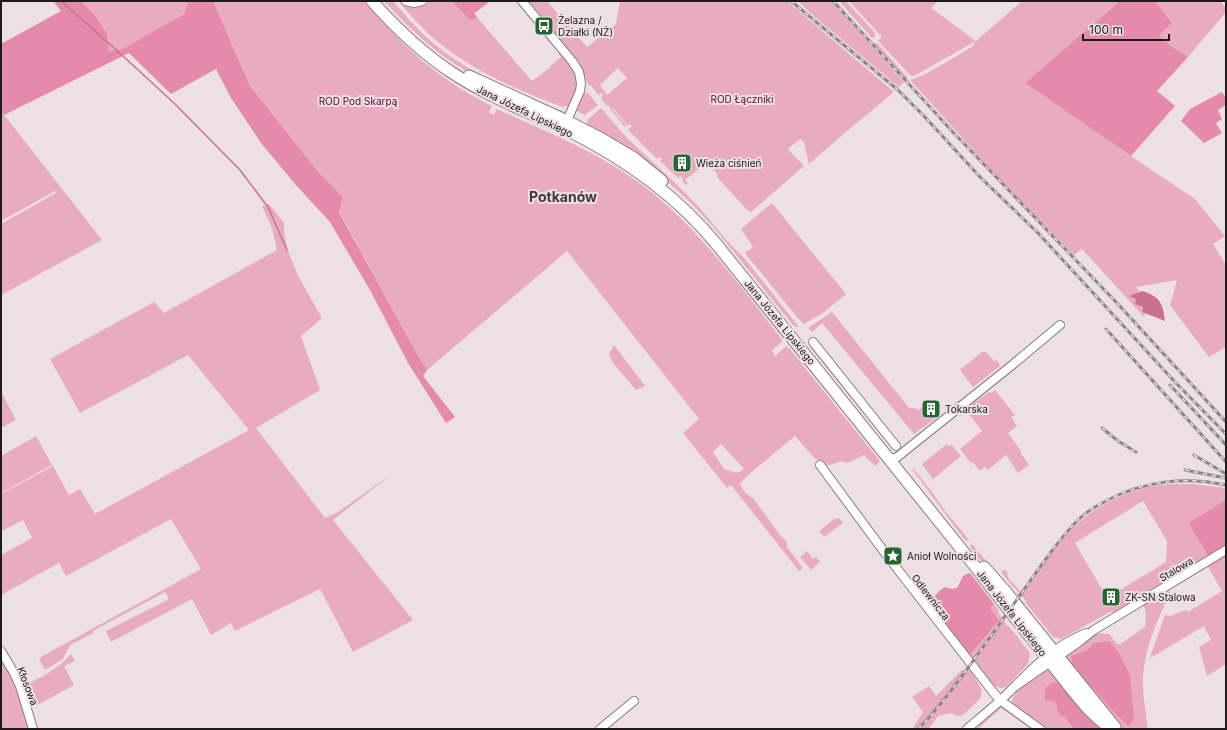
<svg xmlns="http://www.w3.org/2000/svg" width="1227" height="730" viewBox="0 0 1227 730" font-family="Inter,sans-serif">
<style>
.green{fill:#e9abbf;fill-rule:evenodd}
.forest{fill:#e58aab}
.water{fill:#ca7192}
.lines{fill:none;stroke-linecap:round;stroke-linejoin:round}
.stream{stroke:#ca7192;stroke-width:1.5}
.minor-casing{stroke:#887c80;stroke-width:10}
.major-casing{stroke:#887c80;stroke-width:13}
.minor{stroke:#fff;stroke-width:8}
.major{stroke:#fff;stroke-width:11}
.rail-casing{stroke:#8c8385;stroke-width:3}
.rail{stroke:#ede0e4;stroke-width:1.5;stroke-dasharray:4.5;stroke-linecap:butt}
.labels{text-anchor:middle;stroke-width:4;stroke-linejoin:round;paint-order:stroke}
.poi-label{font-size:10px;fill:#1f1a1b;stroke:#ede0e4;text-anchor:start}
.park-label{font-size:10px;fill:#590530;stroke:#ede0e4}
.street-label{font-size:10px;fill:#1f1a1b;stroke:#ede0e4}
.district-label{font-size:14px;font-weight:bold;fill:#42373b;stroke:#ede0e4}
</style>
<rect width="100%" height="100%" fill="#ede0e4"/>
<g class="green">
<path d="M 81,1 L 189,1 L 189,3 L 184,14 L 122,49 L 108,51 L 93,13 Z"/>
<path d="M 213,1 L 365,1 C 377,15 389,29 402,42 C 428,68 459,90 492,106 L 489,112 L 494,115 L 497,109 C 547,132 600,153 645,187 C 699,229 739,285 781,338 L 782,342 L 772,350 L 775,356 L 786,346 L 789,348 L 880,461 L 875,466 L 864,455 L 848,463 L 841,461 L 831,465 L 822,465 L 819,460 L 815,459 L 795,436 L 748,475 L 740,484 L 745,493 L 753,498 L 780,535 L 787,542 L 787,547 L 803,568 L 799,571 L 731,485 L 727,488 L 683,433 L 699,419 L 567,251 L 427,370 L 417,354 L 339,211 L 343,197 L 320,174 L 250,86 ZM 721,444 L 744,469 L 743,470 L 737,473 L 724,469 L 713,452 Z"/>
<path d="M 384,1 L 393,1 C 407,17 421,34 438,47 C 463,67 491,81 520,94 C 535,100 550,107 565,112 L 562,114 L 471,74 C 437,55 410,29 384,1 Z"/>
<path d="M 398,1 L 412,7 L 423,5 L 430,1 L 490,1 L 474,14 L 532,81 L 551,67 L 550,66 L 561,57 L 559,54 L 561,52 C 570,63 580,75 577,90 C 575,96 572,102 569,108 L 566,106 L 563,107 C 522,92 478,73 443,46 C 426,33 412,17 398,1 Z"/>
<path d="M 529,1 L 547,1 L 587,47 L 616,24 L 620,1 L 787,1 L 894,92 L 846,132 L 809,164 L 804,142 L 800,139 L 788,149 L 804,166 L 751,212 L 747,210 L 717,177 L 717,174 L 708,162 L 685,180 L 688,183 L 686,185 L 682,181 L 683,179 L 680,176 L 678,178 L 660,161 L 662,159 L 660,157 L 657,159 L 628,130 L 632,126 L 629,124 L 628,126 L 612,107 L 612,109 L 626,125 L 625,127 L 610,109 L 611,108 L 608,105 L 607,106 L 601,99 L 603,95 L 602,93 L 598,95 L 591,85 L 589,85 C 584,78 584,70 578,61 ZM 618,68 L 627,78 L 607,95 L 600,85 Z"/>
<path d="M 798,1 L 831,1 L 904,82 L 899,87 L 810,13 Z"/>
<path d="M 839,1 L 846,1 L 875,33 L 875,37 L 873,38 L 871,37 Z"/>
<path d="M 849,1 L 939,1 L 931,8 L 976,41 L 1022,1 L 1120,1 L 1025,83 L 1144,165 L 1195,199 L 1225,236 L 1213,244 L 1226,265 L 1226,347 L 1209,357 L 1170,305 L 1177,280 L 1136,287 L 1140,292 L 1130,296 L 1136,299 L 1143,307 L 1142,312 L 1145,313 L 1144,317 L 1082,249 L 1074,255 L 993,172 L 910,80 L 924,75 L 972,47 L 976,41 L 921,72 L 914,76 L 911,76 L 878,41 L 882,37 Z"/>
<path d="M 1155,1 L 1220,1 L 1226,8 L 1226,12 L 1188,57 L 1171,46 L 1159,36 L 1172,23 Z"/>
<path d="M 876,42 L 907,77 L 907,80 L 874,44 Z"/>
<path d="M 585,93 L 588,93 L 598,105 L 585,115 L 576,111 L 583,95 Z"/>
<path d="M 601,108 L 627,138 L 673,181 L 698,206 L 728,242 L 746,260 L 799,327 L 796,327 L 792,324 L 716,230 L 692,204 L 677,190 L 617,141 L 587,124 L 588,119 Z"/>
<path d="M 1,111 L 102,240 L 1,295 L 1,224 L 56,193 L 55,191 L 1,221 Z"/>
<path d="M 772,203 L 846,294 L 824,312 L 804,324 L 797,317 L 745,253 L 753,247 L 741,229 Z"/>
<path d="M 269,204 L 284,223 C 283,256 306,289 322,318 L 301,336 L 320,390 L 256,428 L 325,518 L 338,512 L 393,473 L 333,520 L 413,620 L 353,652 L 320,589 L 235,631 L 231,623 L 211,635 L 192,599 L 111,642 L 106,631 L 169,599 L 165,592 L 93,631 L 93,633 L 70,645 L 63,659 L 45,670 L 39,658 L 201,569 L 171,519 L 66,576 L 59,563 L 1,595 L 1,555 L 32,538 L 23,520 L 2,531 L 1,529 L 1,494 L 53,466 L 69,495 L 80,489 L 95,514 L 249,430 L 188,355 L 80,413 L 50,359 L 154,302 L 164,313 L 277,250 L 272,228 L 262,206 Z"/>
<path d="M 832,312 L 909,408 L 915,408 L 918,410 L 928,402 L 929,404 L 926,407 L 932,414 L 935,411 L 938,414 L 937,417 L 914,434 L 822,323 L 812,332 L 808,328 Z"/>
<path d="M 614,345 L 645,386 L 636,390 L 613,363 L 609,354 Z"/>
<path d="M 813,345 L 876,425 L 873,425 L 810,347 Z"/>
<path d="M 982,352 L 986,352 L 994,361 L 997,360 L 1000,366 L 973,387 L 960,370 Z"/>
<path d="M 995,390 L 1015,415 L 1011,417 L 1017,426 L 1008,433 L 1021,451 L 1020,452 L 1029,465 L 1018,473 L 1006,455 L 988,470 L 985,467 L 980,471 L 973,462 L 971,463 L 960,449 L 982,431 L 969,414 L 966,408 L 989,392 L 991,393 Z"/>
<path d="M 1,391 L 16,420 L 1,428 Z"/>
<path d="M 36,436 L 52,465 L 1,493 L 1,456 Z"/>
<path d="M 947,444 L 949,446 L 951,444 L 961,456 L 933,479 L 922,464 Z"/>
<path d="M 913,468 L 932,492 L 945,511 L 969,540 L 966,541 C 947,517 930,493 912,469 Z"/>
<path d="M 1171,484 L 1194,484 L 1226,488 L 1226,545 L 1114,612 L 1110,612 L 1061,639 L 1053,637 L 1025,602 L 1026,601 L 1023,597 L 1021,597 L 1022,594 L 1021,593 L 1019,595 L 1018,594 L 1019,593 L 1015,588 L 1014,588 L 1001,572 L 1005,570 L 1007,572 L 1008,578 L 1020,591 C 1040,571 1055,547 1074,527 C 1091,510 1115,497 1138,490 C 1148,486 1160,485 1171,484 ZM 1143,501 L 1167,541 L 1166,562 L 1107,598 L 1075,543 Z"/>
<path d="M 839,518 L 843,523 L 824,537 L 819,531 L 834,519 Z"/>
<path d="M 972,544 L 997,574 C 987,566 976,558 970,546 Z"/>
<path d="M 807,551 L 813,559 L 816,557 L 820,562 L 811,570 L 800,557 Z"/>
<path d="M 1226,554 L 1226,664 L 1207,676 L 1199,647 L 1211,640 L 1204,626 L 1150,658 L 1154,646 L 1165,615 L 1170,616 L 1186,610 L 1188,612 L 1222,591 L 1207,565 Z"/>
<path d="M 1168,590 L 1170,593 C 1158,619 1145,647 1143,676 C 1142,693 1146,712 1148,729 L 1121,729 L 1093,698 L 1066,659 L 1069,652 L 1095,633 L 1109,634 L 1117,644 L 1120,644 L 1145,627 L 1146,613 L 1143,604 Z"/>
<path d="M 994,604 L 999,611 L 998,612 L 1001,617 L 1002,616 L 1003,618 L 1005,620 L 1004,621 L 1007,626 L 1008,625 L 1030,653 L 1028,664 L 1006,687 L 1001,688 L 995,686 L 994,687 L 969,656 L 999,622 L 990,608 Z"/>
<path d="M 71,654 L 75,661 L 64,666 L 74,685 L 28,710 L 23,689 L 24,686 C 41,677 59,669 71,654 Z"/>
<path d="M 1,655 L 12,674 L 31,729 L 1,729 Z"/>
<path d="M 962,670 L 971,671 L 982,690 L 980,699 L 963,715 L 957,716 L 950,713 L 938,716 L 929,729 L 913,729 L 916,723 L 923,712 L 912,697 L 929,686 L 936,696 Z"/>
<path d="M 1044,670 L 1052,671 L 1108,729 L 1047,729 L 1012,704 L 1013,697 L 1016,693 L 1015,692 Z"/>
<path d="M 1001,705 L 1034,729 L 1031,729 L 1001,708 L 979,728 L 977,725 L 999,706 Z"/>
</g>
<g class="forest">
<path d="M 53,1 L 81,1 L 93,13 L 107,34 L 109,51 L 122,49 L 184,14 L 189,1 L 213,1 L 250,86 L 320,174 L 343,197 L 339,212 L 417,354 L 427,370 L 423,376 L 455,417 L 446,423 L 408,363 L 370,290 L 330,222 L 295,184 L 261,143 L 231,98 L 216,69 L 171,94 L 129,53 L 4,115 L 1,111 L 1,44 L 61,11 Z"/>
<path d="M 452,1 L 490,1 L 474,13 L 477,17 L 472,20 L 468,18 Z"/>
<path d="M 1120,1 L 1155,1 L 1172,23 L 1159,36 L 1171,46 L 1188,57 L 1157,91 L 1175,106 L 1131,156 L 1025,83 Z"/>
<path d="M 1222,92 L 1226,98 L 1226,105 L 1218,110 L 1222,119 L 1216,123 L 1222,133 L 1204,143 L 1181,121 L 1190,109 Z"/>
<path d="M 1226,500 L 1226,545 L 1208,556 L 1189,523 Z"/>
<path d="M 969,573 L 971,574 L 994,604 L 990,608 L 999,621 L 969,656 L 930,605 C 933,597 938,591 945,587 L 952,589 L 957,588 L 963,576 Z"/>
<path d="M 1109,641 L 1119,653 L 1130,675 L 1134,720 L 1128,726 L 1114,712 L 1073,666 L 1071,656 L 1087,650 L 1094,643 Z"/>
<path d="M 1054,682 L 1058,683 L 1100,729 L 1074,729 L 1066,718 L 1060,715 L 1058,712 L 1056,703 L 1051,700 L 1046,701 L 1045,699 C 1044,691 1046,685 1054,682 Z"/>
</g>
<path class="water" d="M 1142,291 C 1160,296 1163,304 1165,321 L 1142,312 L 1143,307 L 1135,304 L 1136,299 L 1129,296 Z"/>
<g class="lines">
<path class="stream" d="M 61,1 L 123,56 L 175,104 L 240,170 L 268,207 L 287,250"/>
<g class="minor-casing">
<g id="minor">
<path d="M 406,1 L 414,3 L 422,1"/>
<path d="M 522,1 L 572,61 L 579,72 L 581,83 L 580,91 L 565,125"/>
<path d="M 813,342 L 896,446"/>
<path d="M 889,458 L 896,458 L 1011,366 L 1060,325"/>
<path d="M 820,465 L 885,553 L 993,692 L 1000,700 L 1040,729"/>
<path d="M 1,651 L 14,673 L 20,686 L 33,729"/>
<path d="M 1013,688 L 1079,642 L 1094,630 L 1226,550"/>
<path d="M 600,729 L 634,701"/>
<path d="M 967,729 C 982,716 999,703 1013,688 C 1037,664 1053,647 1086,633"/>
</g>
</g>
<g class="major-casing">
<g id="major">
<path d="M 372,1 C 396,28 421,52 451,72 C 487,96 526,111 565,129 C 624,158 677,195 718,246 L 978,570 C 1001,601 1026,631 1050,662 C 1069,685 1087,713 1112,729"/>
<path d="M 469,76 L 567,121 L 602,139 L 634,158 L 662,181"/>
<path d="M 984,567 L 1006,592 L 1115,727"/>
</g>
</g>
<use href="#minor" class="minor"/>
<use href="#major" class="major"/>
<g class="rail-casing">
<g id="rail">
<path d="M 791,1 L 898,90 L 923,115 L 980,177 L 1038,233 L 1174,381 L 1226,434"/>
<path d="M 833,1 L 951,130 L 1117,303 L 1226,422"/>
<path d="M 1106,329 L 1226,462"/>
<path d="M 1170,385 L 1226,445"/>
<path d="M 1102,428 L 1118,441 L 1136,452"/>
<path d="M 1194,455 L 1226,474"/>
<path d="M 1185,470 L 1226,478"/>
<path d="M 918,729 C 937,711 952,689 968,668 C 988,640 1008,612 1028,584 C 1043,562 1059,539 1078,520 C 1086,512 1096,506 1106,501 C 1143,481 1185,476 1226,485"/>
</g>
</g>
<use href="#rail" class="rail"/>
</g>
<defs>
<g id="bus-square" transform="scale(1)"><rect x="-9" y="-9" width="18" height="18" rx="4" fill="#236631" stroke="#ede0e4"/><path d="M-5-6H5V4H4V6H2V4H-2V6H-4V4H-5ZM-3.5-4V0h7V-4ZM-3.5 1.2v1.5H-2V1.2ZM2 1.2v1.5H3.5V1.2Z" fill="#fff"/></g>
<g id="building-square" transform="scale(1)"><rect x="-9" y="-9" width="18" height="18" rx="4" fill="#236631" stroke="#ede0e4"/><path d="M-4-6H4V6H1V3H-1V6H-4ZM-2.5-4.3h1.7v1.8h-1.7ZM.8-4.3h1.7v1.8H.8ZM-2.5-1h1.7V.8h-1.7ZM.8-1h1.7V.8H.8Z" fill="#fff"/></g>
<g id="sight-square" transform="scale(1)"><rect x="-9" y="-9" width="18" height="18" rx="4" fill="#236631" stroke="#ede0e4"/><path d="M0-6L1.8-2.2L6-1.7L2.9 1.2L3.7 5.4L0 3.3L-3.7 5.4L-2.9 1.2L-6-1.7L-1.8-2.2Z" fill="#fff"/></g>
</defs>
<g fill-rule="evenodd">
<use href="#bus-square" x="544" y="26"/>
<use href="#building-square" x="682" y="163"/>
<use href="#building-square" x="931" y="409"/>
<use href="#sight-square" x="893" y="556"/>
<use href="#building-square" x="1111" y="597"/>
</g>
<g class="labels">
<g class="poi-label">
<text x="558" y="24">Żelazna /<tspan x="558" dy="12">Działki (NŻ)</tspan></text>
<text x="696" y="167">Wieża ciśnień</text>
<text x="945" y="413">Tokarska</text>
<text x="907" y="560">Anioł Wolności</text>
<text x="1125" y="601">ZK-SN Stalowa</text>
</g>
<g class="park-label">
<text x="742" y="103">ROD Łączniki</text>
<text x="358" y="105">ROD Pod Skarpą</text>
</g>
<g class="street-label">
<text transform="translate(525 111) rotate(26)" y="4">Jana Józefa Lipskiego</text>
<text transform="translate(780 322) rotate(51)" y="4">Jana Józefa Lipskiego</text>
<text transform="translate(1176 569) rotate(-31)" y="4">Stalowa</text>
<text transform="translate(931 597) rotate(52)" y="4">Odlewnicza</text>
<text transform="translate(1012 613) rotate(52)" y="4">Jana Józefa Lipskiego</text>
<text transform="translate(28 686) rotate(69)" y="4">Kłosowa</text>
</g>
<g class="district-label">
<text x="563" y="202">Potkanów</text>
</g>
</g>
<rect width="1227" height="730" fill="none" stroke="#1f1a1b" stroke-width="4"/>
<path d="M1083 34v6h86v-6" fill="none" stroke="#1f1a1b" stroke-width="2"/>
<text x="1089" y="34" font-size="12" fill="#1f1a1b" stroke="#ede0e4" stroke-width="3" paint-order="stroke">100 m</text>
</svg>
